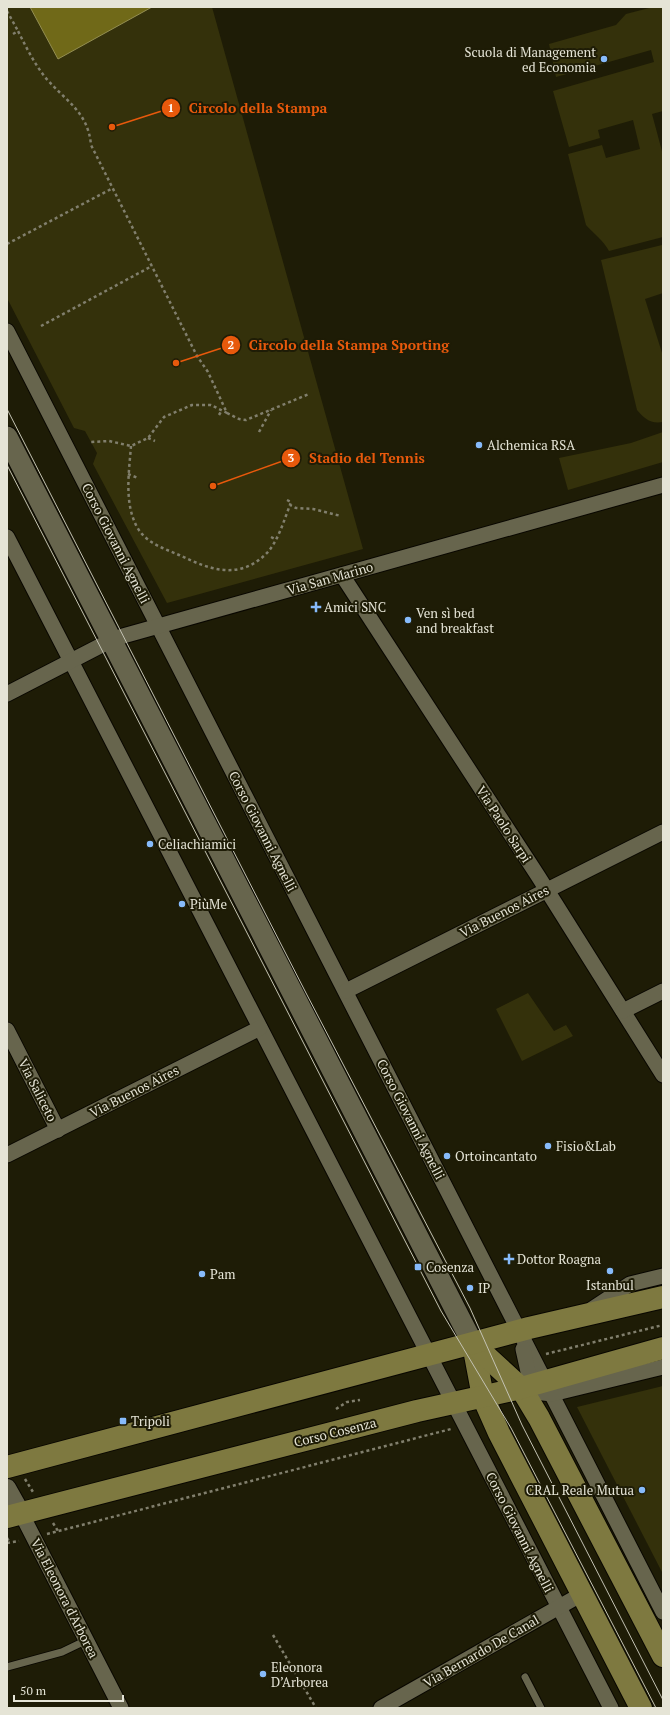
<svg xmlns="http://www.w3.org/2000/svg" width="670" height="1715" viewBox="0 0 670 1715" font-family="'PT Serif',serif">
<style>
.green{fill:#34310b}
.water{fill:#706918;stroke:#938e51}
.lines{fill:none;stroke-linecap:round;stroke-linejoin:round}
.service-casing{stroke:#090700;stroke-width:9}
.minor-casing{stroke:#090700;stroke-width:17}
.tertiary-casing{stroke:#090700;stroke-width:20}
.secondary-casing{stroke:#090700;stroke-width:23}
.primary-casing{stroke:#090700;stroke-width:24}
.path{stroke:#817f6d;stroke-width:2.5;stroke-dasharray:3 3;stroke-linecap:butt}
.service{stroke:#67654d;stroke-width:7}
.minor{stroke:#67654d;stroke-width:15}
.tertiary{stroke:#67654d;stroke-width:18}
.secondary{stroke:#67654d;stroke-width:21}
.primary{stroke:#7e7940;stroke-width:22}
.tram{stroke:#c3c2b3;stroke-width:1}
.poi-dot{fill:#87bbfb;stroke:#1e1c06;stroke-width:1.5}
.labels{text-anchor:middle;stroke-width:4;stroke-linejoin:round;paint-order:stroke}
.poi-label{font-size:13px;fill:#e5e4d6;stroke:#1e1c06;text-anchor:start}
.street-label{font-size:13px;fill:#e5e4d6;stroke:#1e1c06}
.leader{fill:none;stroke:#e8590c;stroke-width:1.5}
.callout-dot{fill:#e8590c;stroke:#1e1c06;stroke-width:1.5}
.mark-label{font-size:12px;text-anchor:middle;font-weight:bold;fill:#fff}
.callout-label{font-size:14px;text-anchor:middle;font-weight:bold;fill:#e8590c;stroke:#1e1c06;stroke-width:4;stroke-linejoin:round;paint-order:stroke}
</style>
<rect width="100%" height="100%" fill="#1e1c06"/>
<g class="green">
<path d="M 7,7 L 212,7 L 363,549 L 167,603 L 93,464 L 97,453 L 85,431 L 74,428 L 7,298 Z"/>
<path d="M 653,7 L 663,7 L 663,111 L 652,114 L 663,155 L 663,237 L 609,251 C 603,240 594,234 586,225 L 568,154 L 602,145 L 606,158 L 640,149 L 633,120 L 598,130 L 600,138 L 569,147 L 553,91 L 654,62 L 651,50 L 556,77 L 549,44 L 616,25 L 626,14 Z"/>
<path d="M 662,245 L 663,293 L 645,299 L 663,356 L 663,422 C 650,424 645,419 637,410 L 601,260 Z"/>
<path d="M 663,432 L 663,462 L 568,490 L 559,458 L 631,443 Z"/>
<path d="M 528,993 L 554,1031 L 566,1025 L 573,1036 L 522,1061 L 496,1009 Z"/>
<path d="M 663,1386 L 663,1574 L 577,1407 Z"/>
</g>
<path class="water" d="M 30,7 L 152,7 L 58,59 Z"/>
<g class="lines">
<g class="service-casing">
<g id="service">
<path d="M 7,1667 L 62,1652 L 87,1640"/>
<path d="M 525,1677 L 541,1708"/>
</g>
</g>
<g class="minor-casing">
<g id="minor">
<path d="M 7,331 L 663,1612"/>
<path d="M 7,537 L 611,1708"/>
<path d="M 342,575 L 538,876 L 663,1075"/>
<path d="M 7,694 L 100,646 L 123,636 L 663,485"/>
<path d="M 346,991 L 663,832"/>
<path d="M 623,1011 L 663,991"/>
<path d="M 7,1030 L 58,1130"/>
<path d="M 7,1155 L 260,1028"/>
<path d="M 592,1309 L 630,1284 L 663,1276"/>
<path d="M 523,1349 L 533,1394"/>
<path d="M 543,1393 L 552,1394 L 663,1367"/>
<path d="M 21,1513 L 121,1708"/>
<path d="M 381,1708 L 582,1594"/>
</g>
</g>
<g class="tertiary-casing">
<path id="tertiary" d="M 7,1488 L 21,1513"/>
</g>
<g class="secondary-casing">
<path id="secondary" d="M 7,437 L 473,1344"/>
</g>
<g class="primary-casing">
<g id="primary">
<path d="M 473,1344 L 483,1397 L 499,1433 L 641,1708"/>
<path d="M 473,1344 L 521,1388 L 539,1418 L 663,1656"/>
<path d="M 7,1467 L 529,1328 L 663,1297"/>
<path d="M 7,1517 L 417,1411 L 521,1388 L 663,1348"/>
</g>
</g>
<g class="path">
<path d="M 7,11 L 18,31"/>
<path d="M 13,34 L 18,31 C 26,47 34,63 45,77 C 65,101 88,111 91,145 L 197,356 L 208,372 L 227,413 L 211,405 L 192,405 L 164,417 L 148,438 L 131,446 L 109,441 L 91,442"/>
<path d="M 7,244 L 113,188"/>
<path d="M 41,326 L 152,266"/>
<path d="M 227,413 L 239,419 L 246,420 L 309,394"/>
<path d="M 219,415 L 222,410"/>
<path d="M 259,432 L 271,410"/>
<path d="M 148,438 L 155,441"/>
<path d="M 131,446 C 129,472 124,503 137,527 C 146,543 163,548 179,555 C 209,569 238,581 266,554 C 278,542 284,520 290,505 L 296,508 L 313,509 L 341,516"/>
<path d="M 128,474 L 138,478"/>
<path d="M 287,500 L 291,502 L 290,505"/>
<path d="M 271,537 L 275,539"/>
<path d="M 546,1354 L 663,1325"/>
<path d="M 336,1409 L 347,1402 L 360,1400"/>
<path d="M 25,1479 L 33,1492"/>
<path d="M 53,1523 L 58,1531"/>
<path d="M 47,1534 L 451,1429"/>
<path d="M 7,1538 L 10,1543"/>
<path d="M 7,1543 L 19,1541"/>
<path d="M 273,1635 L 316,1708"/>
</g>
<use href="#service" class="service"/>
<use href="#minor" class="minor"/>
<use href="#tertiary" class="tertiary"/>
<use href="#secondary" class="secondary"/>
<use href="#primary" class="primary"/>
<g class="tram">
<path d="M 7,409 L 306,993 L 470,1308 L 522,1425 L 663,1700"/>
<path d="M 7,465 L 441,1311 L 511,1428 L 656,1708"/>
</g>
</g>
<g class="poi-dot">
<circle cx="604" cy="59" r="4"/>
<circle cx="479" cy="445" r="4"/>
<path d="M314 601h4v4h4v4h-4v4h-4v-4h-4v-4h4z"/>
<circle cx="408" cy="620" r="4"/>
<circle cx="150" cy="844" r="4"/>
<circle cx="182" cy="904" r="4"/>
<circle cx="548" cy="1146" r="4"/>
<circle cx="447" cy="1156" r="4"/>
<path d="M507 1253h4v4h4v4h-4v4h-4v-4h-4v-4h4z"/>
<rect x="414" y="1263" width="8" height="8" rx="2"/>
<circle cx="610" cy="1271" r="4"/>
<circle cx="202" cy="1274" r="4"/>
<circle cx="470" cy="1288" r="4"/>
<rect x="119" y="1417" width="8" height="8" rx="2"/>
<circle cx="642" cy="1490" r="4"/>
<circle cx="263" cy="1674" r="4"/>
</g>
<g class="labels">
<g class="poi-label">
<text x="596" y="57" text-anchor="end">Scuola di Management<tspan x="596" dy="15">ed Economia</tspan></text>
<text x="487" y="450">Alchemica RSA</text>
<text x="324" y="612">Amici SNC</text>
<text x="416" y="618">Ven sì bed<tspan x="416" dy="15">and breakfast</tspan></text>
<text x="158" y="849">Celiachiamici</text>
<text x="190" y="909">PiùMe</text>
<text x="556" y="1151">Fisio&amp;Lab</text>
<text x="455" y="1161">Ortoincantato</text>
<text x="517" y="1264">Dottor Roagna</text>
<text x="426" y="1272">Cosenza</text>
<text x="210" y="1279">Pam</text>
<text x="610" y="1290" text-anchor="middle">Istanbul</text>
<text x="478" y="1293">IP</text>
<text x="131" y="1426">Tripoli</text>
<text x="634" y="1495" text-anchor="end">CRAL Reale Mutua</text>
<text x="271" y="1672">Eleonora<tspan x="271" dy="15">D’Arborea</tspan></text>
</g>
<g class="street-label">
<text transform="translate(116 543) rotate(63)" y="5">Corso Giovanni Agnelli</text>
<text transform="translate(330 578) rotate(-16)" y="5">Via San Marino</text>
<text transform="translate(504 824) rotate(57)" y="5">Via Paolo Sarpi</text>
<text transform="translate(263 831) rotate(63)" y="5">Corso Giovanni Agnelli</text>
<text transform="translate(504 911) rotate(-27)" y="5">Via Buenos Aires</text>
<text transform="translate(38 1090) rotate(63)" y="5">Via Saliceto</text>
<text transform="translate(134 1091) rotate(-27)" y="5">Via Buenos Aires</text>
<text transform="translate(411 1119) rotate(63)" y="5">Corso Giovanni Agnelli</text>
<text transform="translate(335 1432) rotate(-14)" y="5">Corso Cosenza</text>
<text transform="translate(520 1532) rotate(63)" y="5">Corso Giovanni Agnelli</text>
<text transform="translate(65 1598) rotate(63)" y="5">Via Eleonora d'Arborea</text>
<text transform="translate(481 1651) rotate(-30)" y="5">Via Bernardo De Canal</text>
</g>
</g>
<path class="leader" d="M112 127L171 108M176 363L231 345M213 486L291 458"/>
<g class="callout-dot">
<circle cx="112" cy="127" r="4"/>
<circle cx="176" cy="363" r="4"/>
<circle cx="213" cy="486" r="4"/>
<circle cx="171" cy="108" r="10"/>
<circle cx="231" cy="345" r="10"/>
<circle cx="291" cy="458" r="10"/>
</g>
<g class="mark-label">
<text x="171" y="112">1</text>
<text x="231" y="349">2</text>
<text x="291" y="462">3</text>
</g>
<g class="callout-label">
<text x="258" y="113">Circolo della Stampa</text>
<text x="349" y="350">Circolo della Stampa Sporting</text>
<text x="367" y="463">Stadio del Tennis</text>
</g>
<rect width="670" height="1715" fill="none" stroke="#e5e4d6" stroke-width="16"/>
<path d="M14 1695v6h109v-6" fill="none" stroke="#e5e4d6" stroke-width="2"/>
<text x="20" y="1695" font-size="12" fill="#e5e4d6" stroke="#1e1c06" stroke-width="3" paint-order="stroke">50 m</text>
</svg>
